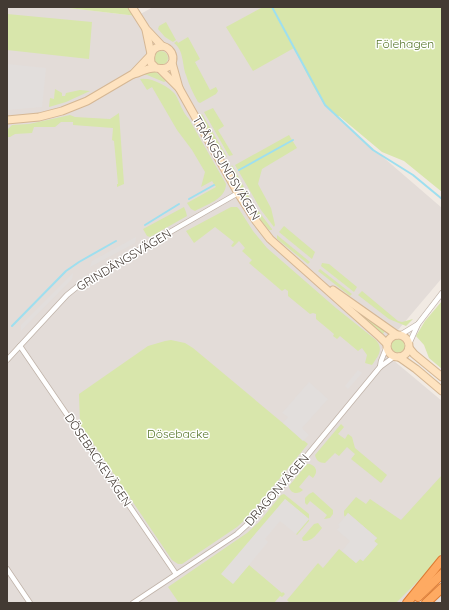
<svg xmlns="http://www.w3.org/2000/svg" width="449" height="610" viewBox="0 0 449 610" font-family="Quicksand,sans-serif">
<style>
.industrial{fill:#e3dcd8}
.green{fill:#d8e6ab}
.parking{fill:#e2dedc}
.lines{fill:none;stroke-linecap:round;stroke-linejoin:round}
.stream{stroke:#9edfef;stroke-width:2}
.street-casing{stroke:#c0b3a9;stroke-width:6}
.secondary-casing{stroke:#d5b794;stroke-width:9}
.highway-casing{stroke:#dd7b32;stroke-width:10}
.street{stroke:#fff;stroke-width:4.5}
.secondary{stroke:#fee3c0;stroke-width:7}
.highway{stroke:#feaa62;stroke-width:8}
.labels{text-anchor:middle;stroke-width:3;stroke-linejoin:round;paint-order:stroke}
.park-label{font-size:12px;fill:#547427;stroke:#fff}
.street-label{font-size:12px;fill:#433a33;stroke:#fff}
</style>
<rect width="100%" height="100%" fill="#f1eae3"/>
<path class="industrial" d="M 7,7 L 60,7 L 137,16 L 153,7 L 272,7 L 333,114 L 442,208 L 442,278 L 381,350 L 442,401 L 442,603 L 7,603 Z"/>
<g class="green">
<path d="M 60,7 L 132,7 L 137,16 Z"/>
<path d="M 263,7 L 442,7 L 442,192 L 404,161 L 382,152 L 339,116 L 337,117 C 317,100 307,72 294,48 L 253,71 L 226,27 Z"/>
<path d="M 7,14 L 92,22 L 89,59 L 7,50 Z"/>
<path d="M 166,22 L 176,40 L 173,42 L 165,37 L 158,29 L 159,26 Z"/>
<path d="M 188,37 L 200,59 L 195,62 L 210,90 L 216,87 L 218,91 L 216,94 L 200,103 L 198,102 C 193,93 189,85 186,75 C 182,65 184,50 174,43 L 177,41 L 178,43 Z"/>
<circle cx="161" cy="58" r="7"/>
<path d="M 149,72 L 156,72 L 166,81 L 164,82 L 147,75 L 141,75 Z"/>
<path d="M 140,79 C 151,77 168,86 175,94 C 180,102 182,112 189,119 L 226,184 C 226,199 206,205 195,211 L 191,209 L 187,203 L 216,187 L 212,181 L 201,187 L 205,172 L 192,150 L 177,130 L 152,87 L 147,90 Z"/>
<path d="M 55,89 L 62,93 L 62,96 L 65,96 L 66,93 L 80,90 L 90,91 L 66,102 L 49,107 L 50,98 L 54,99 Z"/>
<path d="M 213,108 L 224,126 L 218,130 L 233,155 L 229,156 L 204,112 Z"/>
<path d="M 119,113 L 124,184 L 117,187 L 117,184 L 118,184 L 114,141 L 112,140 L 113,128 L 73,125 L 73,122 L 61,122 L 55,127 L 34,127 L 32,133 L 15,134 L 10,137 L 7,137 L 8,129 L 12,125 L 29,124 L 70,115 L 75,117 L 110,119 Z"/>
<path d="M 202,114 L 227,157 L 222,155 L 200,116 Z"/>
<path d="M 289,135 L 297,148 L 262,169 L 258,184 L 271,208 L 275,225 L 274,227 L 261,210 L 235,165 Z"/>
<path d="M 232,165 L 244,187 L 243,188 L 241,189 L 230,169 Z"/>
<path d="M 245,190 L 256,208 L 272,229 L 272,230 L 269,230 L 257,216 L 243,191 Z"/>
<path d="M 184,207 L 186,212 L 187,216 L 150,237 L 147,236 L 143,229 Z"/>
<path d="M 231,207 L 237,207 L 239,209 L 253,231 L 267,248 L 336,308 L 376,340 C 384,350 378,356 372,365 L 365,363 L 367,355 L 362,348 L 358,351 L 340,336 L 337,339 L 333,336 L 334,334 L 316,319 L 316,314 L 313,313 L 310,314 L 288,296 L 288,291 L 285,289 L 282,291 L 249,263 L 252,260 L 242,251 L 245,248 L 239,241 L 233,247 L 231,246 L 234,242 L 215,227 L 194,243 L 186,231 Z"/>
<path d="M 284,226 L 315,252 L 312,259 L 279,232 Z"/>
<path d="M 277,235 L 310,262 L 308,264 L 277,239 Z"/>
<path d="M 322,263 L 329,264 L 357,287 L 354,292 L 321,266 Z"/>
<path d="M 320,269 L 352,294 L 350,296 L 318,271 Z"/>
<path d="M 362,291 L 398,321 L 402,322 L 413,319 L 406,326 L 389,319 L 358,295 Z"/>
<path d="M 442,301 L 442,369 L 429,358 L 424,345 L 416,336 L 425,321 Z"/>
<path d="M 352,308 L 385,331 L 382,335 Z"/>
<circle cx="398" cy="346" r="7"/>
<path d="M 171,340 L 185,343 L 193,348 L 308,444 L 248,517 L 237,527 L 182,564 L 178,564 L 172,560 L 80,424 L 79,394 L 148,346 L 165,341 Z"/>
<path d="M 341,424 L 344,427 L 338,434 L 345,439 L 348,434 L 352,437 L 355,448 L 387,475 L 381,483 L 351,459 L 355,454 L 347,447 L 339,456 L 335,453 L 325,463 C 319,463 316,460 315,455 Z"/>
<path d="M 307,464 L 310,464 C 317,467 318,472 313,478 L 309,475 L 299,487 L 303,490 C 298,495 290,494 289,486 Z"/>
<path d="M 442,475 L 442,553 L 427,572 L 396,603 L 290,603 L 287,600 L 318,563 L 323,568 L 339,549 L 356,563 L 360,559 L 363,561 L 377,544 L 374,541 L 377,538 L 348,513 L 345,517 L 344,515 L 344,511 L 356,497 L 366,504 L 370,499 L 401,520 Z"/>
<path d="M 313,492 L 333,510 L 333,514 L 330,518 L 324,519 L 327,515 L 310,501 L 307,505 L 305,503 L 305,498 L 309,494 Z"/>
<path d="M 284,494 L 309,514 L 309,521 L 297,535 L 296,534 L 309,519 L 285,499 L 233,584 L 249,565 L 282,593 L 283,592 L 285,594 L 282,597 L 280,596 L 274,603 L 179,603 L 168,587 L 247,533 L 259,522 L 281,495 Z"/>
<path d="M 318,523 L 322,528 C 317,534 312,542 303,541 L 302,538 L 314,524 Z"/>
</g>
<g class="parking">
<path d="M 7,64 L 46,68 L 42,107 L 7,110 Z"/>
<path d="M 136,237 L 135,243 L 90,267 L 92,261 Z"/>
<path d="M 73,273 L 72,279 L 21,331 L 21,325 Z"/>
<path d="M 358,370 L 362,373 L 348,389 L 345,386 Z"/>
<path d="M 309,382 L 328,399 L 302,428 L 309,435 L 303,441 L 283,423 L 288,417 L 282,413 Z"/>
<path d="M 285,499 L 309,519 L 296,534 L 280,521 L 265,539 L 268,542 L 233,584 L 221,574 Z"/>
<path d="M 348,513 L 377,538 L 374,541 L 378,544 L 363,561 L 360,559 L 356,563 L 342,551 L 350,541 L 337,530 L 340,526 L 338,525 Z"/>
</g>
<g class="lines">
<g class="stream">
<path d="M 272,7 L 325,105 L 373,150 L 413,175 L 442,199"/>
<path d="M 239,170 L 293,140"/>
<path d="M 189,199 L 214,185"/>
<path d="M 145,225 L 179,204"/>
<path d="M 12,326 L 66,271 L 79,262 L 116,241"/>
</g>
<g class="street-casing">
<g id="street">
<path d="M 400,335 L 418,324 L 442,293"/>
<path d="M 409,344 L 418,324"/>
<path d="M 20,346 L 176,574"/>
<path d="M 7,360 L 67,295 L 83,282 L 238,193"/>
<path d="M 380,367 L 381,361 L 387,346"/>
<path d="M 7,569 L 30,603"/>
<path d="M 133,603 L 237,534 L 249,523 L 282,486 L 380,367 L 395,356"/>
</g>
</g>
<g class="secondary-casing">
<g id="secondary">
<path d="M 132,7 L 146,29 L 162,46"/>
<path d="M 146,30 L 151,54"/>
<path d="M 172,63 L 179,88"/>
<path d="M 160,69 L 179,88 L 238,193 L 256,221 L 270,239 L 380,337 L 387,344"/>
<path d="M 134,74 C 141,72 149,67 156,68 C 161,68 163,70 168,67 C 179,60 170,43 158,47 C 151,49 150,56 151,63 L 156,68"/>
<path d="M 7,120 L 39,117 L 62,111 L 87,101 L 133,74 L 150,56"/>
<path d="M 333,290 L 397,335"/>
<circle cx="398" cy="346" r="11"/>
<path d="M 409,348 L 414,354 L 442,377"/>
<path d="M 399,357 L 416,369 L 442,391"/>
</g>
</g>
<g class="highway-casing">
<g id="highway">
<path d="M 418,597 L 442,574"/>
<path d="M 407,603 L 442,560"/>
<path d="M 426,603 L 442,588"/>
</g>
</g>
<use href="#street" class="street"/>
<use href="#secondary" class="secondary"/>
<use href="#highway" class="highway"/>
</g>
<g class="labels">
<g class="park-label">
<text x="405" y="48">Fölehagen</text>
<text x="178" y="438">Dösebacke</text>
</g>
<g class="street-label">
<text transform="translate(226 168) rotate(59)" y="4">TRÅNGSUNDSVÄGEN</text>
<text transform="translate(124 260) rotate(-31)" y="4">GRINDÄNGSVÄGEN</text>
<text transform="translate(98 460) rotate(56)" y="4">DÖSEBACKEVÄGEN</text>
<text transform="translate(277 490) rotate(-49)" y="4">DRAGONVÄGEN</text>
</g>
</g>
<rect width="449" height="610" fill="none" stroke="#433a33" stroke-width="16"/>
</svg>
